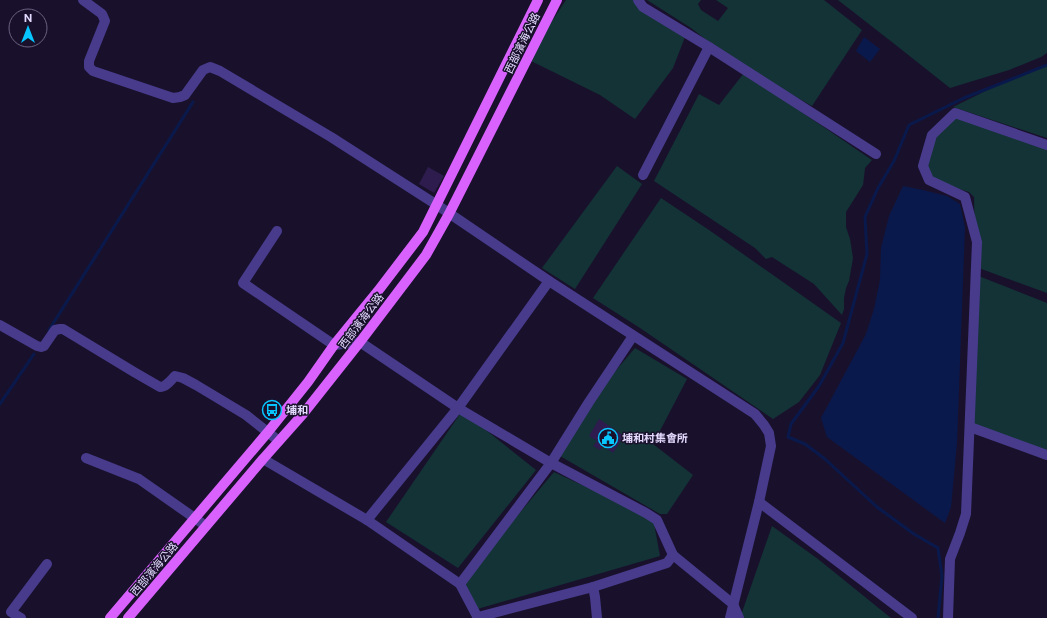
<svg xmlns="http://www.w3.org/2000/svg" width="1047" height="618" viewBox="0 0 1047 618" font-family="'Public Sans','Noto Sans TC',sans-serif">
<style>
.green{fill:#133336}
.water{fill:#0a194c}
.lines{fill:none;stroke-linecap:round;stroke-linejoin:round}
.stream{stroke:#0a194c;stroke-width:3}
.building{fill:#2d1c4d}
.minor{stroke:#483b8c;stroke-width:10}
.major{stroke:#d962ff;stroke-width:10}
.labels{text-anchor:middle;stroke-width:3;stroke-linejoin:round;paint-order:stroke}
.street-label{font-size:11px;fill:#e4dbff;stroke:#19112c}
.poi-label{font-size:11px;font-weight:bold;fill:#e4dbff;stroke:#19112c;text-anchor:start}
</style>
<rect width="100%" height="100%" fill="#19112c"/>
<g class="green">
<path d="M 566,0 L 634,0 L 685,37 L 673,68 L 635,119 L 600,95 L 527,59 Z"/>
<path d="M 647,0 L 701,0 L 698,4 L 701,10 L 718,21 L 728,8 L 716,0 L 824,0 L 862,30 L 812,106 L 736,63 L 691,28 Z"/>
<path d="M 838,0 L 1047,0 L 1047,53 L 1041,57 L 1009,70 L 950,88 L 897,46 Z"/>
<path d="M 1047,65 L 1047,138 L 953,107 L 1008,80 Z"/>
<path d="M 744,73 L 831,132 L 872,160 L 865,168 L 863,185 L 846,212 L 846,227 L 850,239 L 853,258 L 849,281 L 846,288 L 844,298 L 844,309 L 842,315 L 814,284 L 772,257 L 766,259 L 755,248 L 654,181 L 699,94 L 719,105 Z"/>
<path d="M 955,113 L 1047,144 L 1047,293 L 976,267 L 975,243 L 974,197 L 969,192 L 929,180 L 923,166 L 932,135 Z"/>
<path d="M 617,166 L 642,184 L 575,289 L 542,268 Z"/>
<path d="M 661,198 L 709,230 L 841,323 L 820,375 L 799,402 L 773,419 L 640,328 L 593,298 Z"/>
<path d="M 976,275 L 1047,303 L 1047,453 L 970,427 Z"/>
<path d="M 635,348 L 687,379 L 653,444 L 693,475 L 667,514 L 660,514 L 560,456 L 589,402 Z"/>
<path d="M 462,411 L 536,470 L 458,568 L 386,522 Z"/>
<path d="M 554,472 L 653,518 L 660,556 L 474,610 L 464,579 Z"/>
<path d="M 772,526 L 818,559 L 891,618 L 740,618 Z"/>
</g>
<g class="water">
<path d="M 864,37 L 880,49 L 870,62 L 856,51 Z"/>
<path d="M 903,186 L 923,190 L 947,196 L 960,204 L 965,227 L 957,443 L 951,507 L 945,523 L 827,437 L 821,418 L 866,334 L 874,309 L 880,280 L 881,248 L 889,216 Z"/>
</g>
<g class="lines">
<g class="stream">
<path d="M 49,330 L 193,102"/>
<path d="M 0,404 L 34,354"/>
<path d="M 938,618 L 942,576 L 938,548 L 914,534 L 877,507 L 825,459 L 805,444 L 788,437 L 791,424 L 819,386 L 843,343 L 867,254 L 865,217 L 878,188 L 894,161 L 909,125 L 964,98 L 1047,65"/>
</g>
</g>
<g class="building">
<path d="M 428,167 L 444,176 L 434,193 L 419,184 Z"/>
<path d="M 599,419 L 624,436 L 613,453 L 603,446 L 600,450 L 593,446 L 597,441 L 589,436 Z"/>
</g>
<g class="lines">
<g class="minor">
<path d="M 83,0 L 102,14 L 105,21 L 89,61 L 89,67 L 93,71 L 173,98 L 180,97 L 185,95 L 203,70 L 210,67 L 220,71 L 331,137 L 437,205 L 549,281 L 755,414 L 764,425 L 769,433 L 771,446 L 759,502 L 730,618"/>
<path d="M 638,0 L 643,7 L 709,47 L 876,154"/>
<path d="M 643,175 L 709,47"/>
<path d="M 277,231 L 243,283 L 334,345 L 360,342 L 458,408 L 551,463 L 646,513 L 657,520 L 673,555 L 733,604 L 739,618"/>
<path d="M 0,325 L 37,346 L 41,347 L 44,346 L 55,330 L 60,329 L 63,329 L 134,372 L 160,387 C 166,387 171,380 175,376 L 183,378 L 196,385 L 246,415 L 279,441"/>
<path d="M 970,427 L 1047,455"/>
<path d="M 86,458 L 139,479 L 206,526"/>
<path d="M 263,459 L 367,520 L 460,584 L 478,618"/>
<path d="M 759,502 L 912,618"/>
<path d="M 367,520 L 458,408 L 549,281"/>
<path d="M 460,584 L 551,463 L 589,402 L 633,336"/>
<path d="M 593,587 L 595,597 L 597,618"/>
<path d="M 478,617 L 593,587 L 667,563 L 673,555"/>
<path d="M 21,618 L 11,612 L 47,564"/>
<path d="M 948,618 L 950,559 L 960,533 L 966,514 L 977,242 L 965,197 L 929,180 L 923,166 L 932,135 L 955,113 L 1047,145"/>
</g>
<g class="major">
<path d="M 110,618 L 268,432 L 308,382 L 334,345 L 378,291 L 423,232 L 538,0"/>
<path d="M 128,618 L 263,459 L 303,414 L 360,342 L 426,255 L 449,214 L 557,0"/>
</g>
</g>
<defs>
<g id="bus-ring" transform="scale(1)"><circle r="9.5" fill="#19112c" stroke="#07c6ff" stroke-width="1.5"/><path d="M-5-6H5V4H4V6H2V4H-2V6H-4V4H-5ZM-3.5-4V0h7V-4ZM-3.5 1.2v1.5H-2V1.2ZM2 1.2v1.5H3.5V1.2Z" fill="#07c6ff"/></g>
<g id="civic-ring" transform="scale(1)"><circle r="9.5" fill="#19112c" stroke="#07c6ff" stroke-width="1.5"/><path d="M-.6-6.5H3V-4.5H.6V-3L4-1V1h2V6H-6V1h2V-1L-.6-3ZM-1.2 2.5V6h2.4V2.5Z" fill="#07c6ff"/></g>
</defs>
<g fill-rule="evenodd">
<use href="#bus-ring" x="272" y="410"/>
<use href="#civic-ring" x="608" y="438"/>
</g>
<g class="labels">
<g class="street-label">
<text transform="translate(522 43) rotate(-64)" y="4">西部濱海公路</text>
<text transform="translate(361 321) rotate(-53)" y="4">西部濱海公路</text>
<text transform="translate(154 569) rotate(-50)" y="4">西部濱海公路</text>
</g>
<g class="poi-label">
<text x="286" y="414">埔和</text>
<text x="622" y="442">埔和村集會所</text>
</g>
</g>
<g transform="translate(28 28)"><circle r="19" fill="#19112c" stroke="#6a6280"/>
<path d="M0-3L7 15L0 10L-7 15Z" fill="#07c6ff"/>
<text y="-6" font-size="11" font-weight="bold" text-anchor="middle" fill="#e4dbff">N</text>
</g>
</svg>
